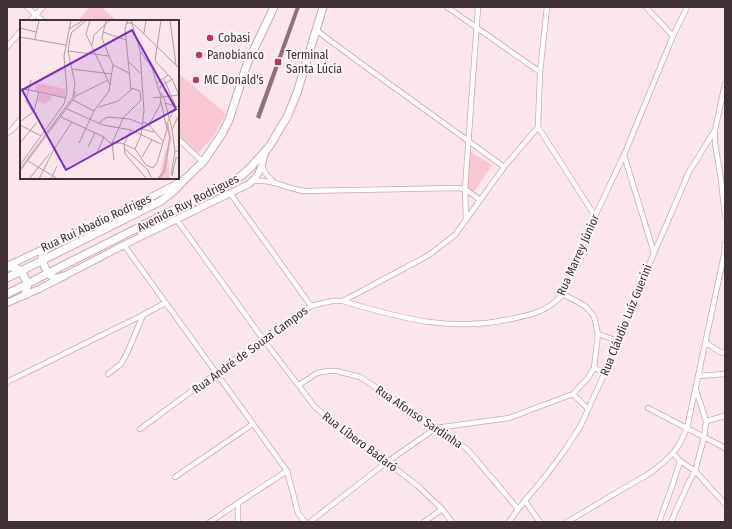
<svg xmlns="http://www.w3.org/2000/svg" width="732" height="529" viewBox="0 0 732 529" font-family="'Fira Sans Condensed',sans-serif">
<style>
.green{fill:#f9c6d3}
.building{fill:#8f7179}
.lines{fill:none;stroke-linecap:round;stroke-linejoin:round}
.minor-casing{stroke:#caa9b1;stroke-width:6}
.tertiary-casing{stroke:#caa9b1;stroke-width:8}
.primary-casing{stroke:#caa9b1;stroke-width:9}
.minor{stroke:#fff;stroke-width:4.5}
.tertiary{stroke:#fff;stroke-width:6}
.primary{stroke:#fff;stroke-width:7}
.poi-dot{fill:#bd3269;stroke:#fef7f9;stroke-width:1.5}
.labels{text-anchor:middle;stroke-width:4;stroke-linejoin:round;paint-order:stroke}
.poi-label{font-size:12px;fill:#3f3135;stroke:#fef7f9;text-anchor:start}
.street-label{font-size:12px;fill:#3f3135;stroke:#fef7f9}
.inset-river{fill:none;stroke:#dea5b4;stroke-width:2}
.inset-road{fill:none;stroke:#b09ea2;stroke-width:1}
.view{fill:#7b2cbf;fill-opacity:0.15;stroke:#7b2cbf;stroke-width:2}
.inset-edge{fill:none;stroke:#3f3135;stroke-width:2}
</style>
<rect width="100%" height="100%" fill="#fbe6eb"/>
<g class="green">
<path d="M 89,7 L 101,7 L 117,21 L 78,21 Z"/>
<path d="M 178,73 L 226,114 L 213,137 L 196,155 L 178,139 Z"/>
<path d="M 469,151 L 492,165 L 474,192 L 467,187 Z"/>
</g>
<path class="building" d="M 296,7 L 300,7 L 260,119 L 256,117 Z"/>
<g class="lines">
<g class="minor-casing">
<g id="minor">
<path d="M 27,7 L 43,21"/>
<path d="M 447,7 L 540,72"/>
<path d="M 547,7 L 540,72 L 538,127 L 595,216"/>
<path d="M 646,7 L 673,36"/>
<path d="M 30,21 L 43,7"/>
<path d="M 316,30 C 378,77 442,121 504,167"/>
<path d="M 7,47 L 21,31"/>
<path d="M 725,84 L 715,130 L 715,143 L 721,180 L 725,216"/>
<path d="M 7,133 L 11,131 L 21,119"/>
<path d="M 178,139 L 203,162"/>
<path d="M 624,155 L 654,253"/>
<path d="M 262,166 L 266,174 L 273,181"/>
<path d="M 254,181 C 271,179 286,188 303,191 L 457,188 L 465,189 L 480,200"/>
<path d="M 230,193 L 311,306"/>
<path d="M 177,220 L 263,339 L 315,407 L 343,431 L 387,462 L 418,486 L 442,509 L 452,522"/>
<path d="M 466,220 L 465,189 L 478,7"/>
<path d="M 124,245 L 287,471 L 298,513 L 305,522"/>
<path d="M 343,301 C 403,319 453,333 515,318 C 535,314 549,310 563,294 L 595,216 L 624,155 L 673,36 L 687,7"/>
<path d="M 598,334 L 618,341"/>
<path d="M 706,343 L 722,353 L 725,352"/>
<path d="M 594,368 L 605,372"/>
<path d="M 108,374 L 121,364 L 128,351 L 143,315"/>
<path d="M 698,376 L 725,374"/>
<path d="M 7,382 L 143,315 L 165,303"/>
<path d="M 299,385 L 317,373 L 328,371 L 337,371 L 360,377 L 454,439 L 468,450 L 518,509"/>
<path d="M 573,394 L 588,409"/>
<path d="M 648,408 L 725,448"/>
<path d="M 706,421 L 725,416"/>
<path d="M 140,429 L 263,339 L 311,306 L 332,301 L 343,301 L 429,255 L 455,235 L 504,167 L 538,127"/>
<path d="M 680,461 L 695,471 L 725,504"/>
<path d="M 175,477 L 253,424"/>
<path d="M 525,501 L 540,522"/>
<path d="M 238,503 L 238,522"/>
<path d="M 210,522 L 238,503 L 287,471"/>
<path d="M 310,522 L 387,462 L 436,428 L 509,418 L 573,394 L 588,378 L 594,368 L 598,334 L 594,316 L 585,306 L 563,294"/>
<path d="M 424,522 L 442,509"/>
<path d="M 509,522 L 518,509 L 548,473 L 565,450 L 581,425 L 605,372 L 654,253 L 680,193 L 689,172 L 715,130"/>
<path d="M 567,522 L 650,473 L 664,462 L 673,453 L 679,445 L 687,428 L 724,255 L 725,244"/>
<path d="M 659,522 L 674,481 L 680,461 L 673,453"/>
<path d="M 671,522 L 687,486 L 695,471 L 704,438 L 706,421 L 696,390"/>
</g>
</g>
<g class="tertiary-casing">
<g id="tertiary">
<path d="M 7,266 L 103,221 L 123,210 L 134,206 L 182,181"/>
<path d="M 7,303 L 39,289 L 124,245 L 249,184 C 260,176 262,165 265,152"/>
</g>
</g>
<g class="primary-casing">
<g id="primary">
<path d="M 58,243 C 53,245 45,248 43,254 C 40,261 48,276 55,278 C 58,278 61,277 64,276"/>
<path d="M 7,267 C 21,266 22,273 28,284 L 25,295"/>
<path d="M 7,278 L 161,201 L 175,190 L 185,179 L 203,162 L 222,134 L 229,120 L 247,64 L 274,7"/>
<path d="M 7,294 L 169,212 L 224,187 L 241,176 L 249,169 L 269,147 L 287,117 L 297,93 L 323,7"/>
</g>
</g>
<use href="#minor" class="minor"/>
<use href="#tertiary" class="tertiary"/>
<use href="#primary" class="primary"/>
</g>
<g class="poi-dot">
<circle cx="210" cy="38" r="4"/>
<circle cx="199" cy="55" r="4"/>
<rect x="274" y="58" width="8" height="8" rx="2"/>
<circle cx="196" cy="80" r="4"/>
</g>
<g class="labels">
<g class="poi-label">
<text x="218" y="42">Cobasi</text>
<text x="207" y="59">Panobianco</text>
<text x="286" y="59">Terminal<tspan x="286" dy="14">Santa Lúcia</tspan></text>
<text x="204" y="84">MC Donald's</text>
</g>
<g class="street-label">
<text transform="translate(188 203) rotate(-27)" y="4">Avenida Ruy Rodrigues</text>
<text transform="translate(96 223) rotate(-25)" y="4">Rua Rui Abadio Rodriges</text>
<text transform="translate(578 255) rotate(-66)" y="4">Rua Marrey Júnior</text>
<text transform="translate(626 320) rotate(-68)" y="4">Rua Cláudio Luíz Guerini</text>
<text transform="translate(250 350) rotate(-36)" y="4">Rua André de Souza Campos</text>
<text transform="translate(419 417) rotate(34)" y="4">Rua Afonso Sardinha</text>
<text transform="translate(360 442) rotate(37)" y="4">Rua Líbero Badaró</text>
</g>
</g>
<g transform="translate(20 20)">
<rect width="159" height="159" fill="#fbe6eb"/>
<path d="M 16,63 L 46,69 L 45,77 L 15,71 ZM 20,74 L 32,76 L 30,81 L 27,81 L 27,84 L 17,82 ZM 147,129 L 150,159 L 139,159 L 145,131 Z" fill="#f9c6d3"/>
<path class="inset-river" d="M 138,159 L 144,152 L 150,118 L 147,102"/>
<path class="inset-road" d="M 70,0 L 66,14 L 90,65M 86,0 L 82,18 L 89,36 L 93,45 L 109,53M 111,0 L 120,31 L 132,48 L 141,77 L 140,85 L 131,101 L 128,104 L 123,102M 141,0 L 135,41 L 152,59 L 159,75M 150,0 L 156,45M 106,3 L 112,3 L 120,10 L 159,48M 0,8 L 16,12M 49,9 L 64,0M 83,12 L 106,20M 124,13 L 126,0M 0,17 L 46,25M 15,19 L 19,0M 72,25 L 74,15 L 90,0M 48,31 L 89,36M 109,42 L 120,53M 52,49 L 92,54M 144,59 L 156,87 L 148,101M 11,60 L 6,81 L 13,92M 137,63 L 148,55M 0,68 L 46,78M 138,69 L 152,59M 140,72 L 144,78 L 152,109M 56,76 L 88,60M 133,78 L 159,75M 53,80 L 74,91M 145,83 L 159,87M 79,87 L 98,81 L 111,70 L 105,8 L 108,0M 47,89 L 83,105 L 111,110 L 141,124M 41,97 L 84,117 L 90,123 L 101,123 L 115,129 L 126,145 L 133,148 L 137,143 L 147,109 L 141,82M 0,102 L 14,91 L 19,72M 79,103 L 87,97 L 110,99 L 122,104M 128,104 L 143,121M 0,105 L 21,116M 122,109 L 134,112M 111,110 L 104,124 L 105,134 L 126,158M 0,123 L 17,102M 59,123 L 74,91 L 89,71 L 93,45M 68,127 L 75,113M 104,128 L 128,150 L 131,157M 115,129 L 121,115 L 124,91 L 120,32M 77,132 L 84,117M 155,132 L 152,109 L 159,95M 122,137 L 132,120M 94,140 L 92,123 L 99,108 L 103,98 L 121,80 L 120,71 L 111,68M 8,141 L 38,159M 0,145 L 44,84 L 47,72 L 44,36 L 51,0M 0,149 L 53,77 L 55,64 L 48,31 L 50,18 L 52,12 L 67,0M 0,151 L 55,77 L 55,71M 151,155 L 155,132 L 159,130M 152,156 L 156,138 L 159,138M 9,159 L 30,133M 19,159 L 33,131 L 52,102M 31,159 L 37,146"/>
<path class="view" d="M 112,10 L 156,89 L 46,150 L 2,70 Z"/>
<rect width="159" height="159" class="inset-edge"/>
</g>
<rect width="732" height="529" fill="none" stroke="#3f3135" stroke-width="16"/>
</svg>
